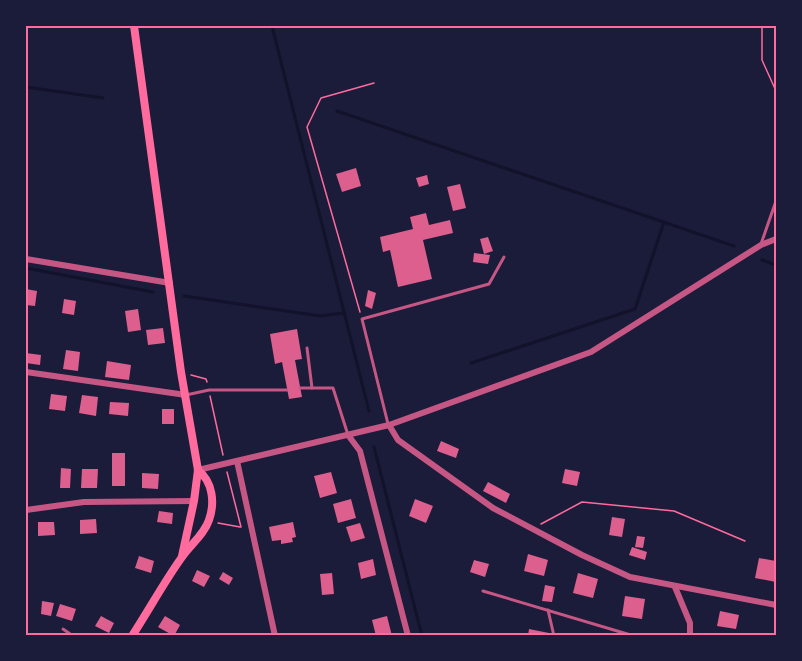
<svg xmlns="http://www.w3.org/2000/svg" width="802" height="661" viewBox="0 0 802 661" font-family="'Open Sans',sans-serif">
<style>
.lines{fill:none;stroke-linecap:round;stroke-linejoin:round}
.stream{stroke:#12122b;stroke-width:3}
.building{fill:#dd5f8e}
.path{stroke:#ff6b9d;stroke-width:1.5}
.service{stroke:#c65784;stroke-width:3}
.minor{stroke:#c65784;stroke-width:6}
.secondary{stroke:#ff6b9d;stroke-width:8}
.neatline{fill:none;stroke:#ff6b9d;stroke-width:2}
</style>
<rect width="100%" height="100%" fill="#1b1b3a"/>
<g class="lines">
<g class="stream">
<path d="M 272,26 L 369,411"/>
<path d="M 26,87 L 103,98"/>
<path d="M 337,111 L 734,246"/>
<path d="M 762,260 L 776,265"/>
<path d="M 26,268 L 153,292"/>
<path d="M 184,296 L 320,316 L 344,313"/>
<path d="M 471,363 L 635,309 L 664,222"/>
<path d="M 374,447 L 422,636"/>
</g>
</g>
<g class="building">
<path d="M 356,168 L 361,186 L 342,192 L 336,174 Z"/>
<path d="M 427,175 L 429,184 L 419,187 L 416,178 Z"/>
<path d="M 460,184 L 466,208 L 453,211 L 447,187 Z"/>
<path d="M 426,213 L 429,225 L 450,220 L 453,233 L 423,240 L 432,279 L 398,287 L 390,250 L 383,252 L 380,237 L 413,229 L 410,217 Z"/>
<path d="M 488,237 L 493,251 L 484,254 L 480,239 Z"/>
<path d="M 474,253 L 490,255 L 488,264 L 473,262 Z"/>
<path d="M 26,289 L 37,291 L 35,306 L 26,305 Z"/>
<path d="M 368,290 L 376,293 L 372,309 L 365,306 Z"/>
<path d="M 64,299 L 76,301 L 74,315 L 62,313 Z"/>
<path d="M 138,309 L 141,330 L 128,332 L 125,311 Z"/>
<path d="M 163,328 L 165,343 L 148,345 L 146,330 Z"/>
<path d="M 297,329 L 302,359 L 295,360 L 302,397 L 289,399 L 282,362 L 275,364 L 270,334 Z"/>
<path d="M 66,350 L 80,352 L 78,371 L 63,369 Z"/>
<path d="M 26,353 L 41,355 L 40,365 L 26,363 Z"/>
<path d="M 107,361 L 131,365 L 129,380 L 105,377 Z"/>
<path d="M 51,394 L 67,396 L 65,411 L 49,409 Z"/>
<path d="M 82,395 L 98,397 L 96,416 L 79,413 Z"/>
<path d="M 110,402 L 129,403 L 128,416 L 109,414 Z"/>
<rect x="162" y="409" width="12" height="15"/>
<path d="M 441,441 L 459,449 L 456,458 L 437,451 Z"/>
<rect x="112" y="453" width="13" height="33"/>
<path d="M 61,468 L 71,469 L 70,488 L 60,488 Z"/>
<path d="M 82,469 L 98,469 L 97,488 L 81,488 Z"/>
<path d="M 565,469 L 580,472 L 577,486 L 562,483 Z"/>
<path d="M 331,472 L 337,493 L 320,498 L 314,476 Z"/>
<path d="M 142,473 L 159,474 L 158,489 L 142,488 Z"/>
<path d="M 488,482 L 510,494 L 506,503 L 483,491 Z"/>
<path d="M 351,499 L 356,518 L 338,523 L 333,504 Z"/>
<path d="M 415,499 L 433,506 L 426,523 L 409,516 Z"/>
<path d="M 159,511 L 173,513 L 172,524 L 157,522 Z"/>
<path d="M 612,517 L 625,519 L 622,537 L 609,535 Z"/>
<path d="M 96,519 L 97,533 L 80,534 L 80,520 Z"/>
<path d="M 38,522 L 54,522 L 55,535 L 38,536 Z"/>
<path d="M 293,522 L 296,537 L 292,538 L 293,542 L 281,544 L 281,540 L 272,541 L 269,527 Z"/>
<path d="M 360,523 L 365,538 L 351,542 L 346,527 Z"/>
<path d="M 637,536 L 645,537 L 643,548 L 635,547 Z"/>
<path d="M 632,547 L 647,552 L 645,560 L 629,555 Z"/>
<path d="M 528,554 L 548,560 L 544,576 L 524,571 Z"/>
<path d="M 139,556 L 154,561 L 151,573 L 135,568 Z"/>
<path d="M 759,558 L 776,561 L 776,582 L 755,578 Z"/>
<path d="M 373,559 L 376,575 L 361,579 L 358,563 Z"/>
<path d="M 474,560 L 489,564 L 485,577 L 470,572 Z"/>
<path d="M 197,570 L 210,576 L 204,587 L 192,581 Z"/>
<path d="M 223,572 L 233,578 L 229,585 L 219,579 Z"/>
<path d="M 332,573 L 334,594 L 322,595 L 320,574 Z"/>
<path d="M 578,573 L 598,579 L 593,598 L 573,593 Z"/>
<path d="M 545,585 L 555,587 L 552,602 L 542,601 Z"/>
<path d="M 625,596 L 645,599 L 642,619 L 622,616 Z"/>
<path d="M 42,601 L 54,603 L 51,616 L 41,614 Z"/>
<path d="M 60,604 L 76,609 L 72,621 L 56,616 Z"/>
<path d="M 720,611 L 739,615 L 736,629 L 717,626 Z"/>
<path d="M 101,616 L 114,623 L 109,633 L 95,626 Z"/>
<path d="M 165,616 L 180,625 L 174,636 L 158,627 Z"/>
<path d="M 387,616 L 392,636 L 376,636 L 372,620 Z"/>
<path d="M 529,629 L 549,633 L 549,636 L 528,636 Z"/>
</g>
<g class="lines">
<g class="path">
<path d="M 762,26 L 762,60 L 776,91"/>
<path d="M 360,312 L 307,127 L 321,98 L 374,83"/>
<path d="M 191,375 L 206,379 L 207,382"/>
<path d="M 210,396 L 223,455"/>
<path d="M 227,472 L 241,527"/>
<path d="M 218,523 L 240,527"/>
<path d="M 541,524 L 582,502 L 674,511 L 745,541"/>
</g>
<g class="service">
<path d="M 761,244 L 776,201"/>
<path d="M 307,348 L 312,388"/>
<path d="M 300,388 L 333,388 L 348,435"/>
<path d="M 186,395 L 209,390 L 287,390"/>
<path d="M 388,424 L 362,319 L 489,284 L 504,257"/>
<path d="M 483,591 L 634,636"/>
<path d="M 548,610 L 554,636"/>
<path d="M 63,629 L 73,636"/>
</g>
<g class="minor">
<path d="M 26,259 L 170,283"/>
<path d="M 26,372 L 186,395"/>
<path d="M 389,425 L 591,352 L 761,245 L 776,239"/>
<path d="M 348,435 L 360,451 L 408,636"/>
<path d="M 237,461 L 275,636"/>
<path d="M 198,470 L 389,425 L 398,440 L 493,508 L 582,555 L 630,577 L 776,605"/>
<path d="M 26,510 L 84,502 L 194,501"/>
<path d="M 675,587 L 690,623 L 690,636"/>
</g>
<g class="secondary">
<path d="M 134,26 L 181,372 L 198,470 L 194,501 L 182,556"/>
<path d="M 132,636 C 149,610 164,582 182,557 C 190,545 204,535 209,520 C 215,503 213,482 198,470"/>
</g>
</g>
<rect width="802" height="661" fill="none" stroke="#1b1b3a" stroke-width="54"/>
<rect x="27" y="27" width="748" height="607" class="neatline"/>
</svg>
